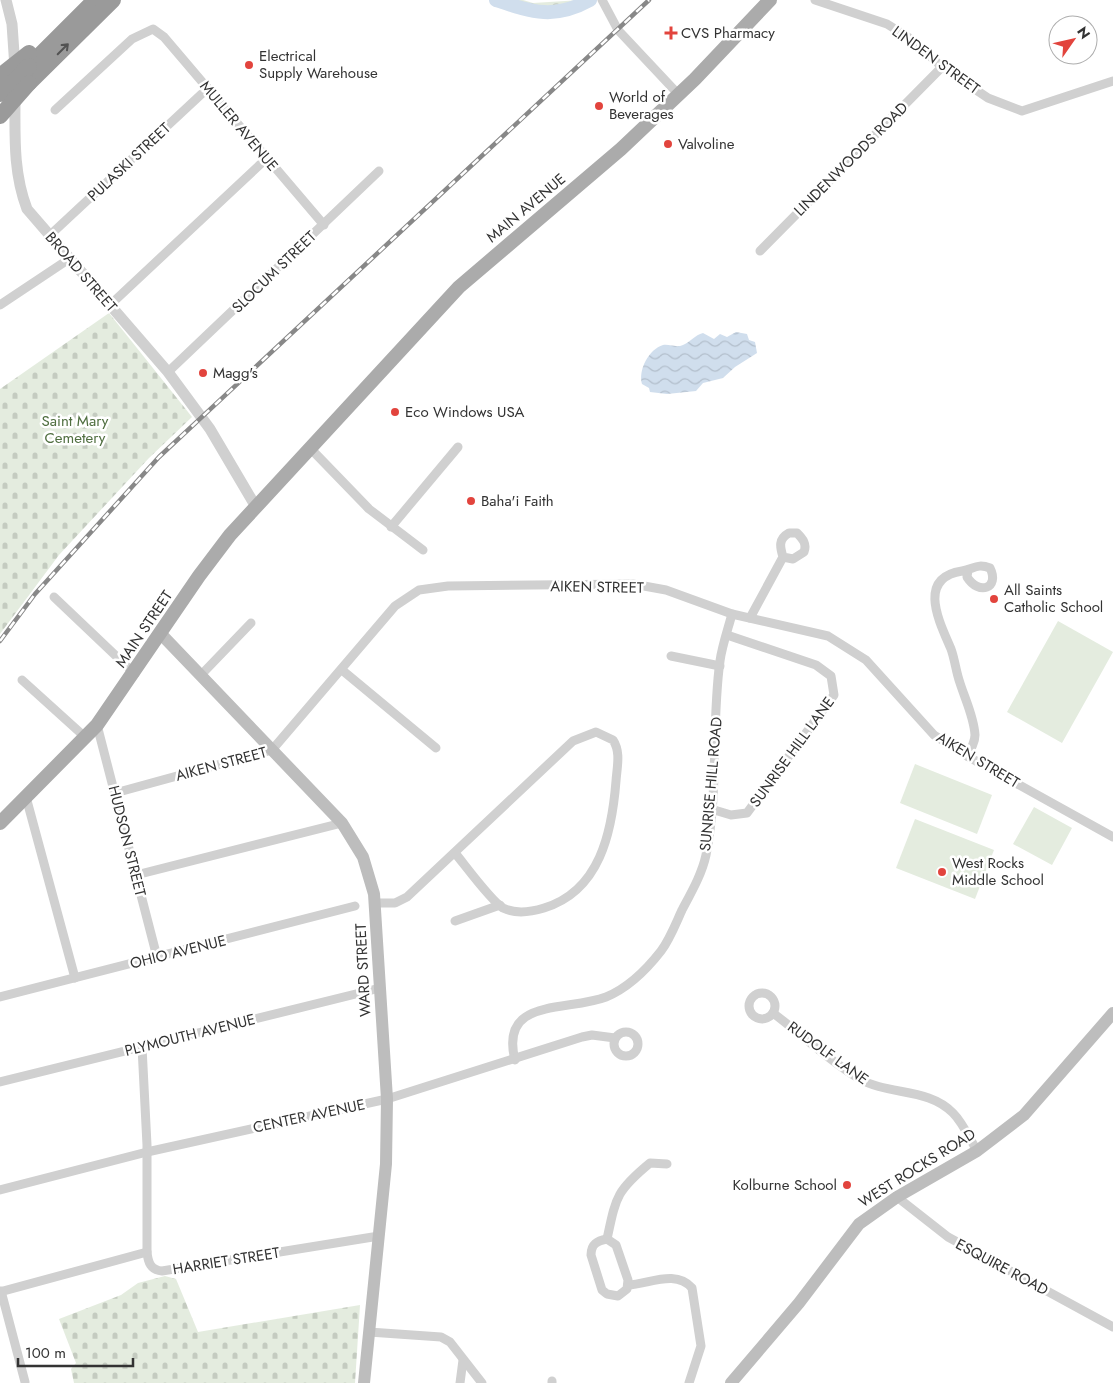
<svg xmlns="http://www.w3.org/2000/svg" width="1113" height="1383" viewBox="0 0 1113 1383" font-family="Jost,sans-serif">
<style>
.cemetery{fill:url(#cemetery-stones)}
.park{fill:url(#park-crowns)}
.garden{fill:#e4ecdf}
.water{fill:url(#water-waves)}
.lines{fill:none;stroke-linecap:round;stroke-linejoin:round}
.river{stroke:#d0deed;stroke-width:14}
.minor{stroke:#d0d0d0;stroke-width:9}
.tertiary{stroke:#d0d0d0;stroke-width:11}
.secondary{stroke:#bdbdbd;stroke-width:12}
.primary{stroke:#ababab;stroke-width:14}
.motorway{stroke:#9a9a9a;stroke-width:16}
.rail-casing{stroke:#888;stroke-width:4.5}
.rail{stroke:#fff;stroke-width:2.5;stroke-dasharray:8;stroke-linecap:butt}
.motorway-bridge{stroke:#9a9a9a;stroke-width:16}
.oneway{stroke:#525252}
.poi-dot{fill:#e2443d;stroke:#fff;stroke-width:2}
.labels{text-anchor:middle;stroke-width:5;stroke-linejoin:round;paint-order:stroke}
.poi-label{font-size:15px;fill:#333;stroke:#fff;text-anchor:start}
.street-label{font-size:15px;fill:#333;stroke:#fff}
.park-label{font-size:15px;fill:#506f40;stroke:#fff}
</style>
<defs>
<pattern id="cemetery-stones" width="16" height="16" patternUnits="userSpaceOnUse" patternTransform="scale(1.25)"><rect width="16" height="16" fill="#e4ecdf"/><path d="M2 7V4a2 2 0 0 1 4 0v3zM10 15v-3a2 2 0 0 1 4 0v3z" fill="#c4cbc0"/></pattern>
<pattern id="park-crowns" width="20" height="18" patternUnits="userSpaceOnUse" patternTransform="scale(1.25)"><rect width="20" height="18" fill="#e4ecdf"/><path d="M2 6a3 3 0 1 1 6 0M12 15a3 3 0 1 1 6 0" fill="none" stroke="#c4cbc0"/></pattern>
<pattern id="water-waves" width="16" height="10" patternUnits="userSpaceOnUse" patternTransform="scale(1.25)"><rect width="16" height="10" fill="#d0deed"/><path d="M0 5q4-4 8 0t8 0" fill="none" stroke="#b3bfcc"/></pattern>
</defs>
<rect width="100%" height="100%" fill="#fff"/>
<g class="cemetery">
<path d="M 109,313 L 192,417 L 149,458 L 59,555 L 0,634 L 0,389 Z"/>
<path d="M 165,1276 L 176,1279 L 198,1332 L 360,1305 L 355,1383 L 74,1383 L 71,1369 L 76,1363 L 59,1319 L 121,1295 L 138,1283 Z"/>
</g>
<path class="park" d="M 497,0 L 523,0 L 533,3 L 581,0 C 545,13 534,10 497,0 Z"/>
<g class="garden">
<path d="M 1058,621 L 1113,652 L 1062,743 L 1007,712 Z"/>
<path d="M 915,764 L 992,795 L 977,834 L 900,803 Z"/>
<path d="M 1034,807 L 1072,828 L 1052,865 L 1013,844 Z"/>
<path d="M 915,819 L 994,850 L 975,899 L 896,868 Z"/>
</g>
<path class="water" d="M 736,332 L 747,334 L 749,340 L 755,342 L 757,353 L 735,367 L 723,378 L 703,383 L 696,391 L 667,394 L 650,392 L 649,388 L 642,384 C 638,370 649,349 663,345 C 670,344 676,348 683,345 C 690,342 695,335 703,333 L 714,339 L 720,334 L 727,337 Z"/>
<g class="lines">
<path class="river" d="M 496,0 C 532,12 554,20 590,0"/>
<g class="minor">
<path d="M 602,0 L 618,30 L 679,95"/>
<path d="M 815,0 L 887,24 L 911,39 L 942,67 L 988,98 L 1022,111 L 1113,81"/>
<path d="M 55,110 L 132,39 L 153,29 L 164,37 L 324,225"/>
<path d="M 49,236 L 208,88"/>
<path d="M 760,251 L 942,67"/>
<path d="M 0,305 L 69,259"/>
<path d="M 110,305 L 267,158"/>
<path d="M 168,372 L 379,171"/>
<path d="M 311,449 L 369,509 L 423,550"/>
<path d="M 391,527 L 458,447"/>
<path d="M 54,597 L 135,674"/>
<path d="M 750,618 L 783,557 L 793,559 L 804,552 C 807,544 803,539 797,533 L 789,533 C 778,539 780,547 783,557"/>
<path d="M 671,656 L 720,666"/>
<path d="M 342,670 L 436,748"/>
<path d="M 200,676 L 251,623"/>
<path d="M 22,680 L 85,737"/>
<path d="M 97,725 L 157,957"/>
<path d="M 967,756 C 971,749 975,742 975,735 C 974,717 965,699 960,683 C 956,672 955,660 951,649 C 940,623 916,578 962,571 C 974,569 977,563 990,568 C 1000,588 979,596 967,577 L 968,570"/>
<path d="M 115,793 L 272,750 L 395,606 L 419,590 L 448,586 L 633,584 L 666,590 L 732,614 L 828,636 L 866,660 L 934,735 L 967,756 L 1113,837"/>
<path d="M 26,797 L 75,978"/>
<path d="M 711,809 L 731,815 L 747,813 L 834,695 L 831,676 L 816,665 L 727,635"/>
<path d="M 136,875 L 342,823"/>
<path d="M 374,903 L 395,903 L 407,897 L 573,741 L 596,732 L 613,740 C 621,752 617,767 616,781 C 612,832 600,891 544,908 C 531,912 515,914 503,908 C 491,901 465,865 455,853"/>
<path d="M 455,921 L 500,905"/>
<circle cx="762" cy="1006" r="13"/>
<path d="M 0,997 L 355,906"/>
<path d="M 773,1013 C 801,1034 828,1060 858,1078 C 888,1096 928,1087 953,1113 C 963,1123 970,1139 977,1151"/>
<circle cx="626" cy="1044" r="12"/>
<path d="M 142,1047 L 147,1145 L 147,1252 C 148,1263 151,1270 162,1271 L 379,1236"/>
<path d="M 515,1060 C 499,997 567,1012 606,997 C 628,988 647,969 661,951 C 670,939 676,923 682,910 C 691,893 702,874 706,855 C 719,791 711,725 720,661 C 722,646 728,629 732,614"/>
<path d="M 0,1082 L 380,988"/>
<path d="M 0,1190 L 147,1152 L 387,1099 L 582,1037 L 592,1035 L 615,1038"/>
<path d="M 897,1197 L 948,1237 L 1113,1327"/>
<path d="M 607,1239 L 616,1245 L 628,1280 L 627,1289 L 618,1296 L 607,1294 L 602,1290 L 591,1255 C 591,1244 597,1241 607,1239 Z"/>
<path d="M 607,1239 C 616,1197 616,1191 650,1163 L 667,1164"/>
<path d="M 628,1285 C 649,1284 676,1269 692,1288 L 701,1346 L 689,1383"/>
<path d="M 1,1291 L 25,1382"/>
<path d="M 0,1292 L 147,1252"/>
<path d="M 369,1332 L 441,1337 L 450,1342 L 482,1383"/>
<path d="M 460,1383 L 463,1360"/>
<path d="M 552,1383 L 552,1381"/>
</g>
<g class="tertiary">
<path d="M 6,0 L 12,24 L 15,68"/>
<path d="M 15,97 C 15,136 13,172 27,209 L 168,372 L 210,429 L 256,507"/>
</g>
<g class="secondary">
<path d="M 161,634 L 342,823 L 363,857 L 374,894 L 387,1099 L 386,1164 L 364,1383"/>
<path d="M 731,1383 L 799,1303 L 859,1224 L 897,1197 L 977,1151 L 1024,1115 L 1113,1013"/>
</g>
<path class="primary" d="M 0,823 L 97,725 L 199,576 L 230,535 L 459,287 L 621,149 L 695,79 L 770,0"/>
<g class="motorway">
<path d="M 29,66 L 95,0"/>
<path d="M 29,83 L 113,0"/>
</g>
<g class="rail-casing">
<path id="rail" d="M 0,641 L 35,594 L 159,457 L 649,0"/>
</g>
<use href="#rail" class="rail"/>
<g class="motorway-bridge">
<path d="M 0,76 L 29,53"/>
<path d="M 0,94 L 29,66"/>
<path d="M 0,116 L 29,83"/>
</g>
</g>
<defs><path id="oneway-shaft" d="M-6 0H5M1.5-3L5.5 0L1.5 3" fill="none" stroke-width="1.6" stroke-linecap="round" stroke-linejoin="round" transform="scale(1.25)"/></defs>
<use class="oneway" href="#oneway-shaft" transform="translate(63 49) rotate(-45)"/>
<g class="poi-dot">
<path d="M668.5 25.5h5v5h5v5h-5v5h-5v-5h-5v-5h5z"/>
<circle cx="249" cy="65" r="5"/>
<circle cx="599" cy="106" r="5"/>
<circle cx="668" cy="144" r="5"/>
<circle cx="203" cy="373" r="5"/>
<circle cx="395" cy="412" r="5"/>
<circle cx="471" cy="501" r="5"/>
<circle cx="994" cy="599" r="5"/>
<circle cx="942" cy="872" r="5"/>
<circle cx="847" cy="1185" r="5"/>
</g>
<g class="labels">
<g class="poi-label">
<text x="681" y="38">CVS Pharmacy</text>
<text x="259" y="61">Electrical<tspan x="259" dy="17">Supply Warehouse</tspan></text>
<text x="609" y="102">World of<tspan x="609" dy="17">Beverages</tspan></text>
<text x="678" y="149">Valvoline</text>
<text x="213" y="378">Magg's</text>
<text x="405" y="417">Eco Windows USA</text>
<text x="481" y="506">Baha'i Faith</text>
<text x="1004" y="595">All Saints<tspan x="1004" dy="17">Catholic School</tspan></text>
<text x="952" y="868">West Rocks<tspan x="952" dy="17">Middle School</tspan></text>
<text x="837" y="1190" text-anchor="end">Kolburne School</text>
</g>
<g class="street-label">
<text transform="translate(936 60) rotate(36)" y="5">LINDEN STREET</text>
<text transform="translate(239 126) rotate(50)" y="5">MULLER AVENUE</text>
<text transform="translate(851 159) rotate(-45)" y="5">LINDENWOODS ROAD</text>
<text transform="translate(129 162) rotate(-43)" y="5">PULASKI STREET</text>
<text transform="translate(526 208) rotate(-40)" y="5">MAIN AVENUE</text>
<text transform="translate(81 272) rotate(49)" y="5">BROAD STREET</text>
<text transform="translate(274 272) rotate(-44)" y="5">SLOCUM STREET</text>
<text transform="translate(597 587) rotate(1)" y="5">AIKEN STREET</text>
<text transform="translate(144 629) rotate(-56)" y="5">MAIN STREET</text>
<text transform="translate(792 752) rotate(-54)" y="5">SUNRISE HILL LANE</text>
<text transform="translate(978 760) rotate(31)" y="5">AIKEN STREET</text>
<text transform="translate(221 764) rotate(-15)" y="5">AIKEN STREET</text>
<text transform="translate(711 784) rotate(-85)" y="5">SUNRISE HILL ROAD</text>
<text transform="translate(127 841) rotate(76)" y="5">HUDSON STREET</text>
<text transform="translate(178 952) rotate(-14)" y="5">OHIO AVENUE</text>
<text transform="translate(363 970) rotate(-93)" y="5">WARD STREET</text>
<text transform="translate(190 1035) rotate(-14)" y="5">PLYMOUTH AVENUE</text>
<text transform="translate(828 1053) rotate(36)" y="5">RUDOLF LANE</text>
<text transform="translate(309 1116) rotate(-12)" y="5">CENTER AVENUE</text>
<text transform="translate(917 1168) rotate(-32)" y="5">WEST ROCKS ROAD</text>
<text transform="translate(226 1261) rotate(-9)" y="5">HARRIET STREET</text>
<text transform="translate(1002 1267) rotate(28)" y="5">ESQUIRE ROAD</text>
</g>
<g class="park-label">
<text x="75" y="426">Saint Mary<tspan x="75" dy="17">Cemetery</tspan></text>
</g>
</g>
<g transform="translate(1073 40) rotate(56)"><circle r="24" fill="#ffffff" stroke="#adadad"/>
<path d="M0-4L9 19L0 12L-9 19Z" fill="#e2443d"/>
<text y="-8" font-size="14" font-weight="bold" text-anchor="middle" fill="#333333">N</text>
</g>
<path d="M18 1358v8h115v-8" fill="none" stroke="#333333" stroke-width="2.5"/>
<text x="25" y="1358" font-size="15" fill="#333333" stroke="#ffffff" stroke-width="4" paint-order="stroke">100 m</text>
</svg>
